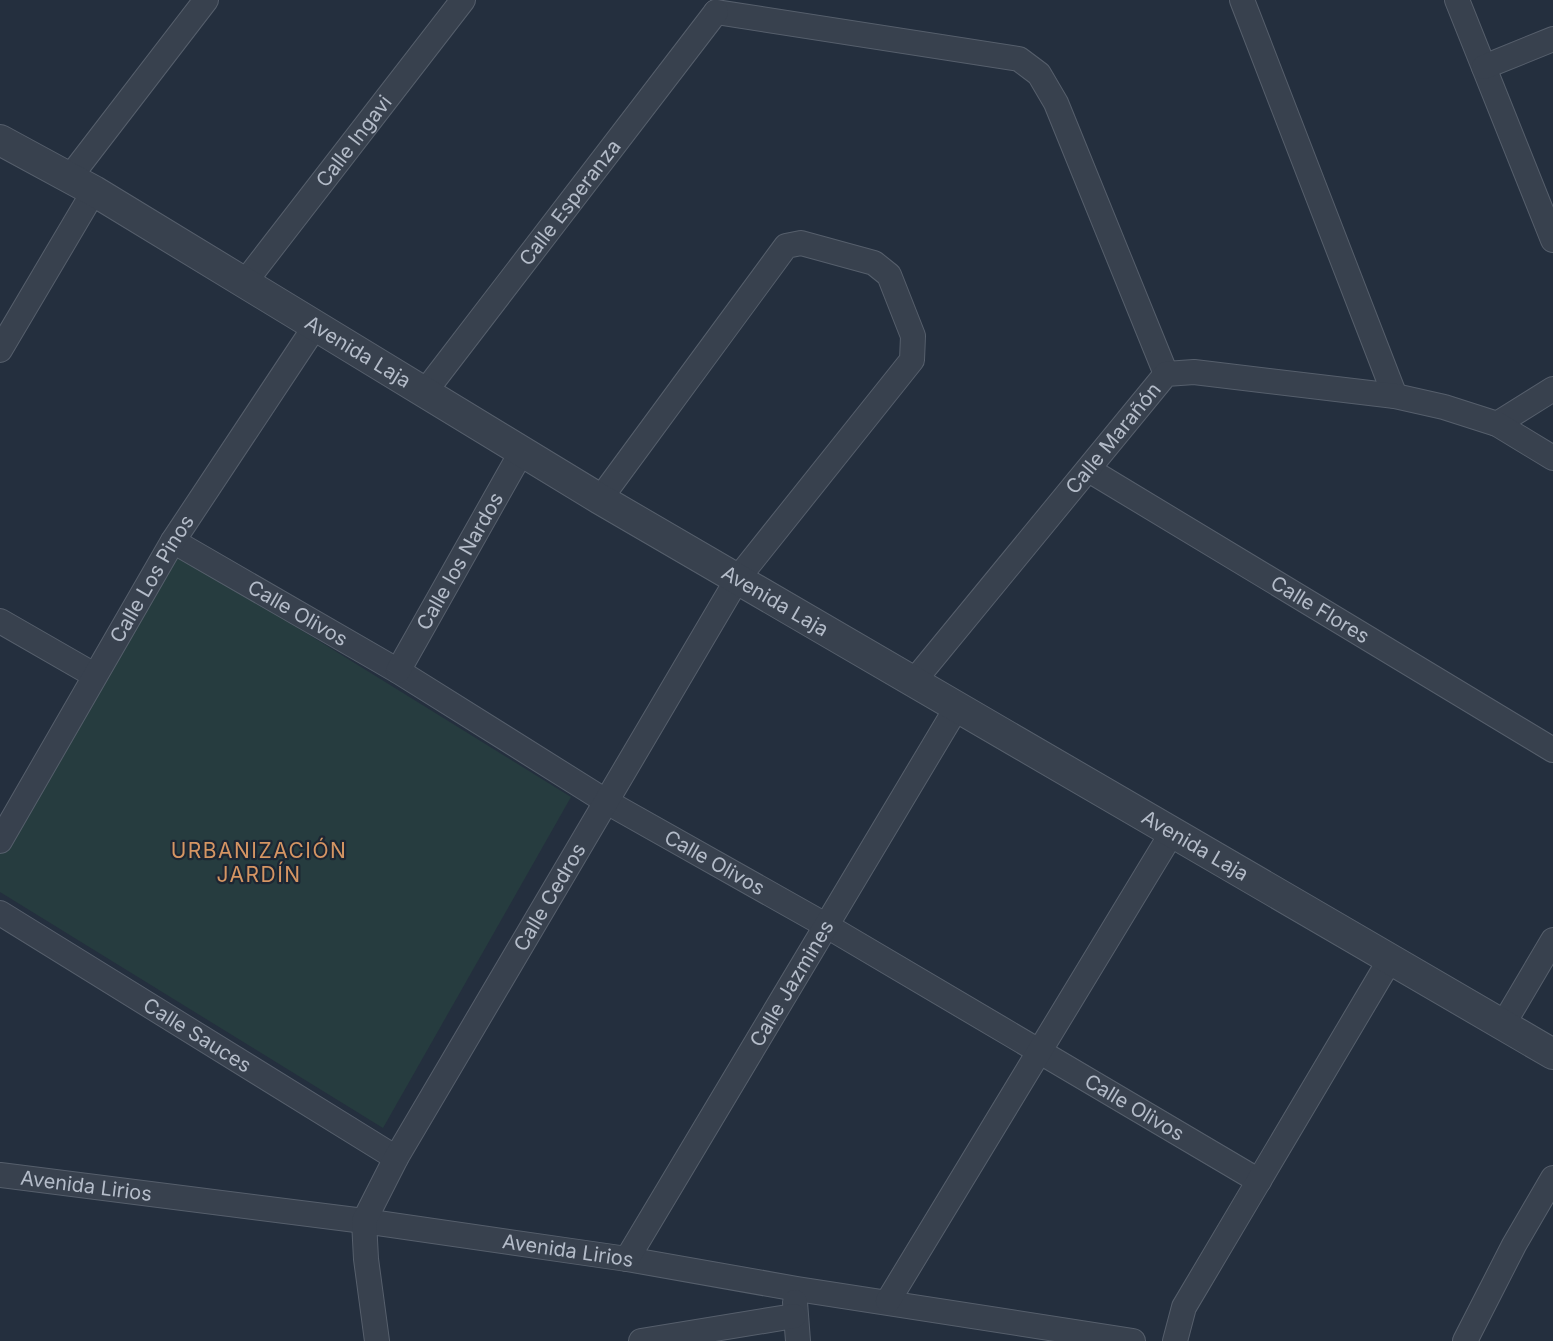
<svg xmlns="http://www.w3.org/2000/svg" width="1553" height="1341" viewBox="0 0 1553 1341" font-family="Inter,sans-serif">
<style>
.green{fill:#263c3f}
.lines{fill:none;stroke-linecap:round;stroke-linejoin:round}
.minor-casing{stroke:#565f6c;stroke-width:26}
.tertiary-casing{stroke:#565f6c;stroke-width:32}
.minor{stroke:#38414e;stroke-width:24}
.tertiary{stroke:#38414e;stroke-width:30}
.labels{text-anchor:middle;stroke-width:4.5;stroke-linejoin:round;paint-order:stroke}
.street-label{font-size:20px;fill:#b4bcc9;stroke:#1d2633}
.neighbourhood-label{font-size:21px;letter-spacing:1.5px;fill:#d59563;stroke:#1d2633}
</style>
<rect width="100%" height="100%" fill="#242f3e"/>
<path class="green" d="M 172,550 L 571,797 L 383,1128 L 0,892 L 0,852 Z"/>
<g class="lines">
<g class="minor-casing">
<g id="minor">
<path d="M 1242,0 L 1395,396"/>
<path d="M 1457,0 L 1553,240"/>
<path d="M 716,12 L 1019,59 L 1039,74 L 1056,103 L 1166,374"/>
<path d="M 1484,67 L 1553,39"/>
<path d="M 70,177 L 206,0"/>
<path id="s1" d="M 245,282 L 463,0"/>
<path d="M 0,350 L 94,191"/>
<path id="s2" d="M 424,393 L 716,12"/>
<path d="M 1497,424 L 1553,389"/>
<path id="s3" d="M 1089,470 L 1553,750"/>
<path id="s4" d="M 173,541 L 398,671 L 607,802 L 827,926 L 1259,1181"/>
<path d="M 0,621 L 94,675"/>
<path id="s5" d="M 398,671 L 522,451"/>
<path id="s6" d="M 914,681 L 1166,374 L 1194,372 L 1395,396 L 1444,407 L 1497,424 L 1553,458"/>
<path id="s7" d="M 0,841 L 173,541 L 316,325"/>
<path id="s8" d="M 0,913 L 396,1158"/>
<path d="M 1504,1023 L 1553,940"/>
<path id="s9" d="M 0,1175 L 364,1221 L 627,1259 L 797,1289 L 1133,1341"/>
<path id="s10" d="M 627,1259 L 957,707"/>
<path d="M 888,1301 L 1173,831"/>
<path d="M 795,1302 L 798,1341"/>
<path id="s11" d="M 377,1341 L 366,1259 L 364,1221 L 396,1158 L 738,578 L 912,360 L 913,336 L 889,275 L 874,263 L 801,243 L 786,246 L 600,499"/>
<path d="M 641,1341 L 794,1316"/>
<path d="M 1175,1341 L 1184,1307 L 1391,958"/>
<path d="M 1465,1341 L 1514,1245 L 1553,1178"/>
</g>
</g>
<g class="tertiary-casing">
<g id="tertiary">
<path id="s12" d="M 0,140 L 94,191 L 600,499 L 1553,1054"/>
</g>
</g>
<use href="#minor" class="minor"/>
<use href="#tertiary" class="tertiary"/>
</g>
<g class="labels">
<g class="street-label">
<text dy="7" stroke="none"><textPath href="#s1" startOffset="178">Calle Ingavi</textPath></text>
<text dy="7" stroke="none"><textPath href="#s2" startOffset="240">Calle Esperanza</textPath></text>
<text dy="7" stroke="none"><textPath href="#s12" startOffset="416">Avenida Laja</textPath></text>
<text dy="7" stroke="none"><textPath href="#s6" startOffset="314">Calle Marañón</textPath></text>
<text dy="7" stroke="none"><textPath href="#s5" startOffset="126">Calle los Nardos</textPath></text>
<text dy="7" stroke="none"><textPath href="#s7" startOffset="303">Calle Los Pinos</textPath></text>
<text dy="7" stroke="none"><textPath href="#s12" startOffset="902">Avenida Laja</textPath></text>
<text dy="7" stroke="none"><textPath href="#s3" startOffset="270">Calle Flores</textPath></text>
<text dy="7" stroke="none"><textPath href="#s4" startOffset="144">Calle Olivos</textPath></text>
<text dy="7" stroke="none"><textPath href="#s12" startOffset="1388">Avenida Laja</textPath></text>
<text dy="7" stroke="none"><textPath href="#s4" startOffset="630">Calle Olivos</textPath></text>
<text dy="7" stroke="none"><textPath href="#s11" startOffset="494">Calle Cedros</textPath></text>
<text dy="7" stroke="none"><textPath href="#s10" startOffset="321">Calle Jazmines</textPath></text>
<text dy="7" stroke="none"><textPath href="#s8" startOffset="232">Calle Sauces</textPath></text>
<text dy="7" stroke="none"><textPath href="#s4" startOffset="1116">Calle Olivos</textPath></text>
<text dy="7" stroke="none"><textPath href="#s9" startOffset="87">Avenida Lirios</textPath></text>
<text dy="7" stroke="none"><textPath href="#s9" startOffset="573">Avenida Lirios</textPath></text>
</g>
<g class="neighbourhood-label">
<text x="259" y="858">URBANIZACIÓN<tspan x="259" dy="24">JARDÍN</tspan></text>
</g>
</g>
</svg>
